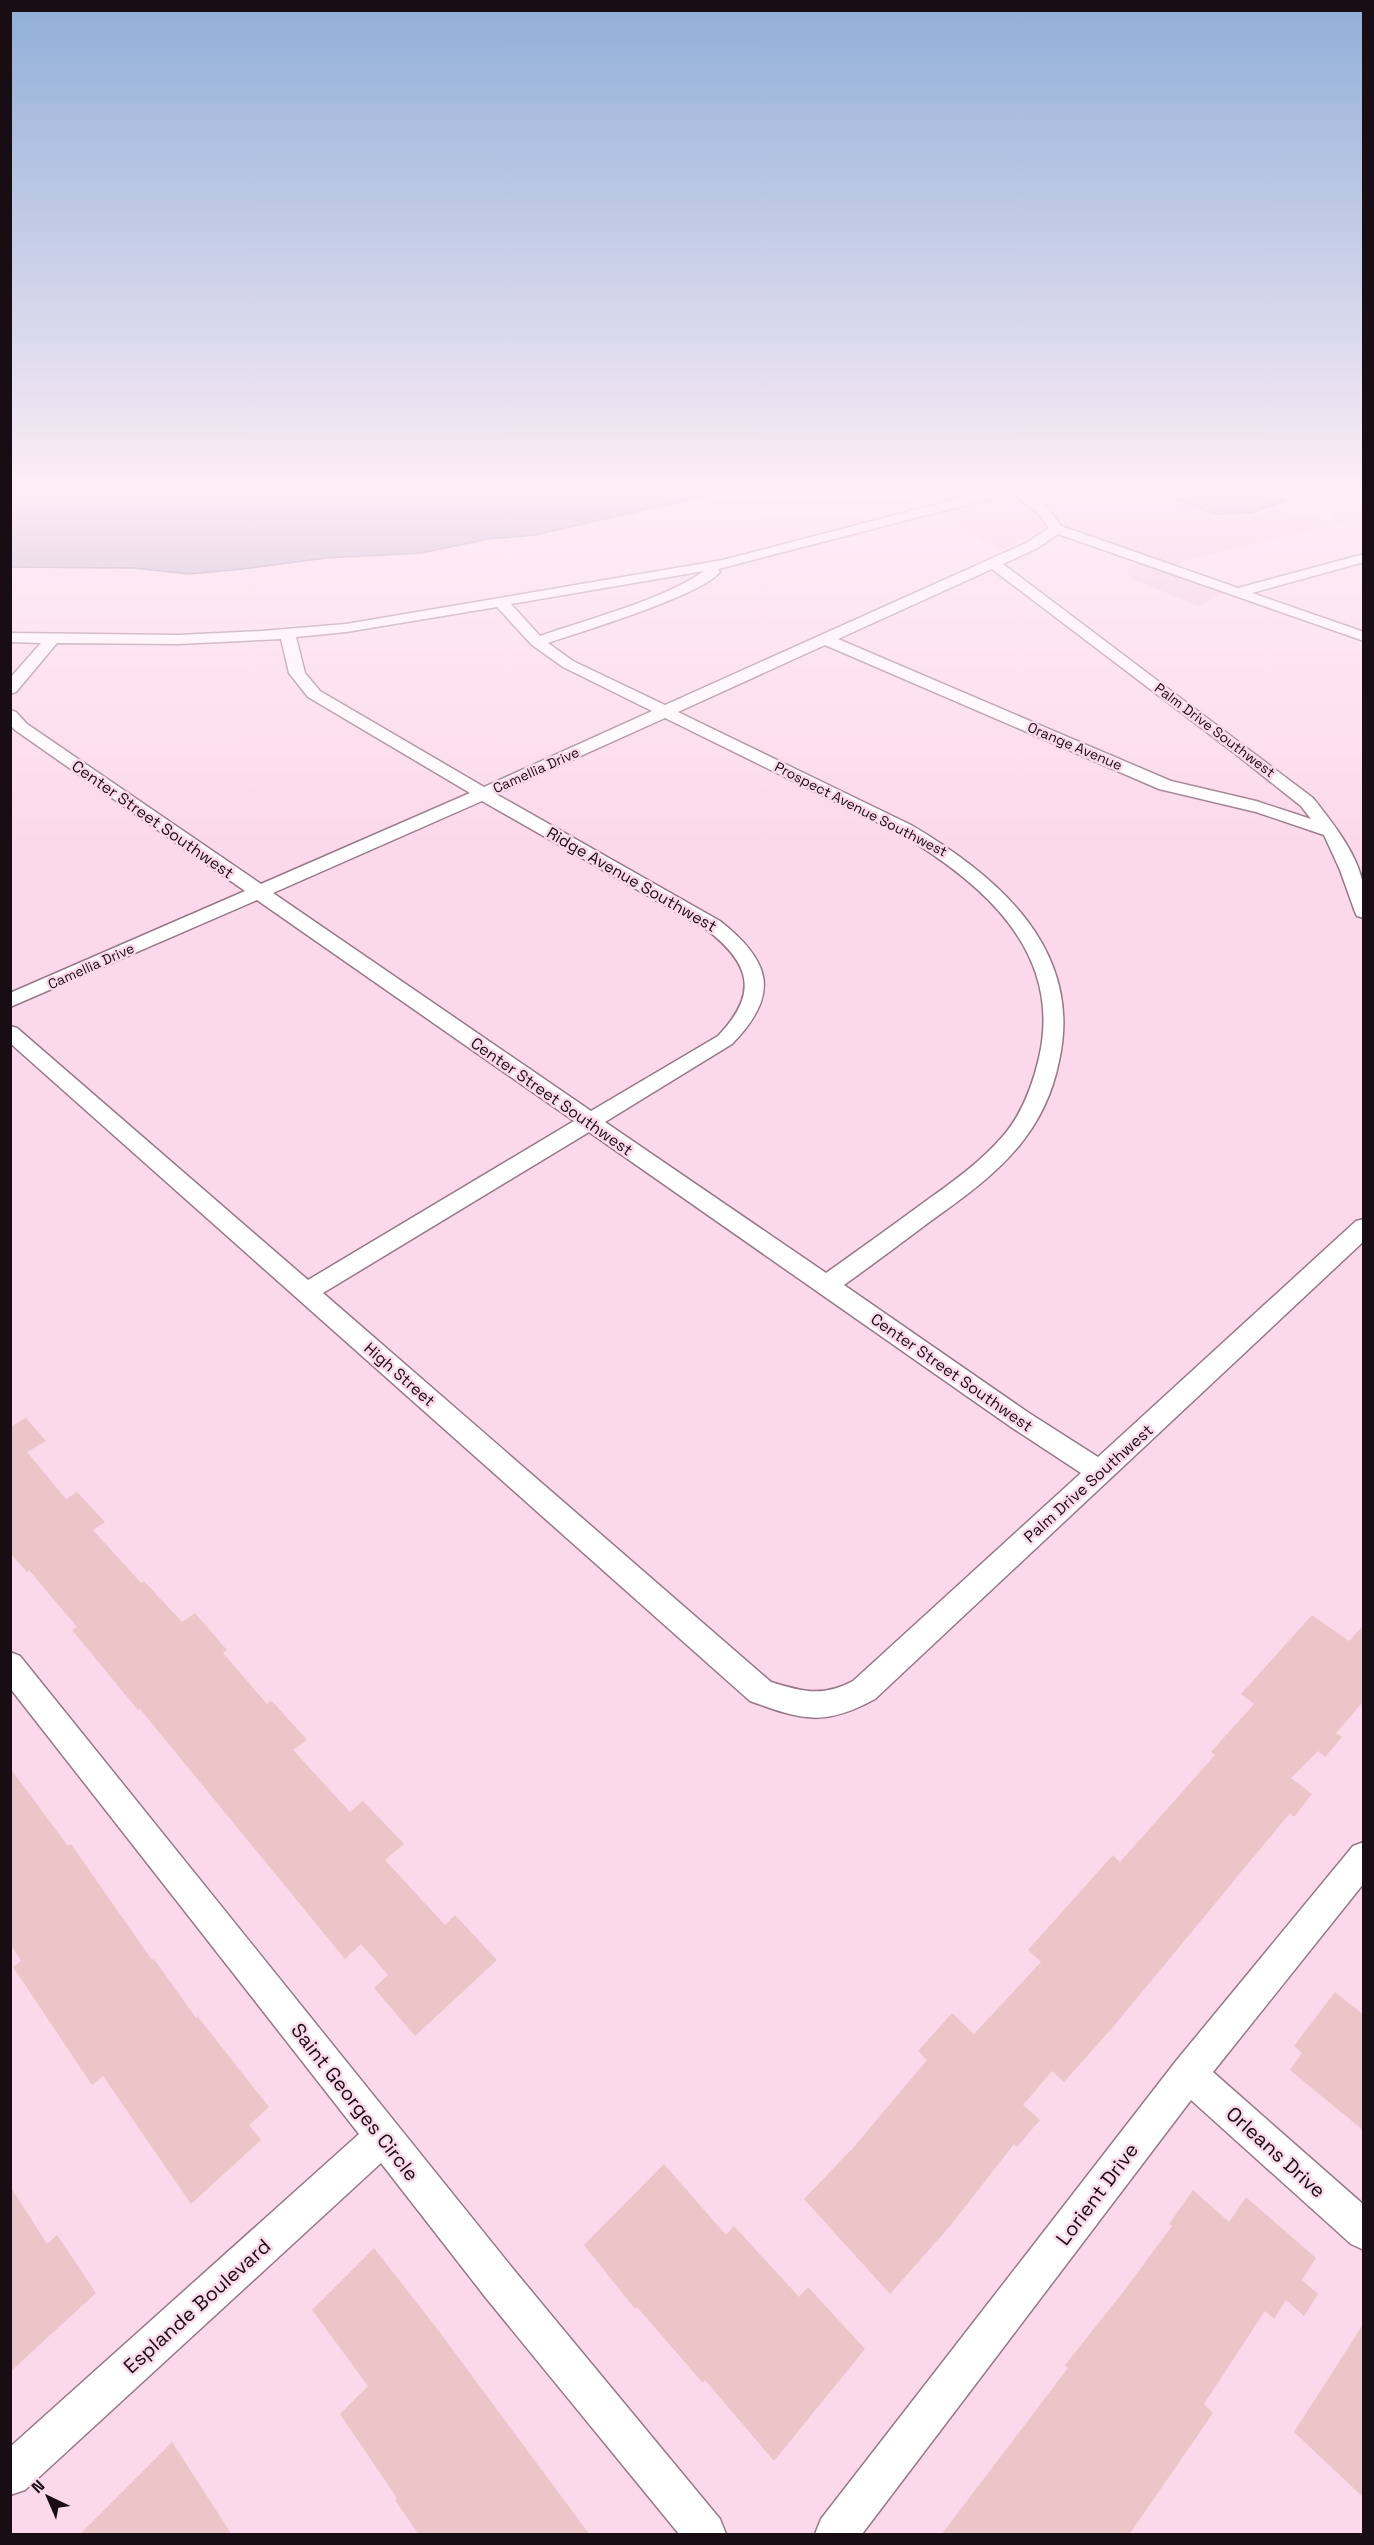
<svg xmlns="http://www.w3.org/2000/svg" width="1374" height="2545" viewBox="0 0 1374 2545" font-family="'Space Grotesk',sans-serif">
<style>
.built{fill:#f0c8dc}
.water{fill:#aaa4c1;stroke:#7e778c;stroke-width:1.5}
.building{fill:#ebc5c7}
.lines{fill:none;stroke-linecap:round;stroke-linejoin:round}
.minor-casing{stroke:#967887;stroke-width:3}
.minor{fill:#fff;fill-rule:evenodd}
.labels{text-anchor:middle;stroke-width:5;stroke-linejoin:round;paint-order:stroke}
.far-street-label{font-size:14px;fill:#180d12;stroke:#fcd9ea}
.street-label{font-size:16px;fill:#180d12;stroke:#fcd9ea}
.near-street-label{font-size:20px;fill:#180d12;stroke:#fcd9ea}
</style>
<rect width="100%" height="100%" fill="#fcd9ea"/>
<g class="built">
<path d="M 903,491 L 989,491 L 928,507 Z"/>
<path d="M 1024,491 L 1144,491 L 1213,516 L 1255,515 L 1276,509 L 1329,520 L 1342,517 L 1264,491 L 1363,491 L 1363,518 L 1182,561 L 1177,569 L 1063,528 L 1051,511 Z"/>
<path d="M 1011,493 L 1037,512 L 1047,528 L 999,551 L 937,512 Z"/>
<path d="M 1138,562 L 1224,592 L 1224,593 L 1199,606 L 1137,581 L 1126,573 Z"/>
</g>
<g class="water">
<path d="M 11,491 L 727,491 L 535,535 L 488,539 L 421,553 L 326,558 L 242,569 L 189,574 L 134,568 L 11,567 Z"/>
<path d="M 1152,491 L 1256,491 L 1286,501 L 1251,513 L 1215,514 Z"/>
</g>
<g class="building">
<path d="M 26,1418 L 46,1441 L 27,1452 L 66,1499 L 77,1492 L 105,1522 L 93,1530 L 141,1583 L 144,1581 L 182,1622 L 195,1613 L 227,1650 L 223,1653 L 267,1704 L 272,1701 L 307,1740 L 293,1750 L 350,1812 L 363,1801 L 404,1844 L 385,1860 L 445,1925 L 455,1915 L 497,1960 L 415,2036 L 374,1988 L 388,1975 L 361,1944 L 345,1959 L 140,1709 L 138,1710 L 72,1630 L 77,1627 L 29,1570 L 27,1572 L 10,1553 L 10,1427 Z"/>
<path d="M 1312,1615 L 1349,1641 L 1364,1625 L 1364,1701 L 1336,1733 L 1342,1737 L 1325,1757 L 1318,1751 L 1291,1778 L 1312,1794 L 1294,1817 L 1290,1813 L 1113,2027 L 1064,2082 L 1052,2071 L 1023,2105 L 1040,2120 L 1017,2147 L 1014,2144 L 950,2226 L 890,2294 L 804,2199 L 853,2148 L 927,2060 L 918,2051 L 952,2013 L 974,2034 L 1041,1962 L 1028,1950 L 1113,1855 L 1120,1862 L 1215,1755 L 1211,1752 L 1254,1704 L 1241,1694 Z"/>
<path d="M 10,1768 L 68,1846 L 71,1844 L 152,1960 L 154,1959 L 196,2018 L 198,2017 L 269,2107 L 249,2125 L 261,2140 L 191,2204 L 103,2076 L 92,2085 L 13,1967 L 21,1961 L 10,1944 Z"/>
<path d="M 1335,1992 L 1364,2015 L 1364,2131 L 1290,2070 L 1302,2053 L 1294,2046 Z"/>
<path d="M 664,2164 L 726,2235 L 734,2226 L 799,2297 L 808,2287 L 865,2349 L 774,2461 L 705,2380 L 703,2383 L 637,2307 L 635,2309 L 584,2245 Z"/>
<path d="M 10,2186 L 47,2244 L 57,2235 L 96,2293 L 10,2372 Z"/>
<path d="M 1193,2190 L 1229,2222 L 1246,2197 L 1316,2258 L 1302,2280 L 1318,2294 L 1304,2316 L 1286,2300 L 1274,2319 L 1265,2311 L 1204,2404 L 1213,2413 L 1129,2535 L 941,2535 L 1068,2368 L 1065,2365 L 1124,2291 L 1172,2226 L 1169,2224 Z"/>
<path d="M 374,2248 L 435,2326 L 590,2535 L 419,2535 L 395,2500 L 397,2498 L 340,2414 L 368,2386 L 312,2310 Z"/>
<path d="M 1364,2323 L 1364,2498 L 1294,2432 Z"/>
<path d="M 172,2442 L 232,2535 L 79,2535 Z"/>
</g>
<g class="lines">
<g class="minor-casing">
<g id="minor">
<path d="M 987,491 L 1009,491 L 1008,494 L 718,569 L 720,572 C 700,596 583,631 548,643 L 573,661 L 665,705 L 1026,543 L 1049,528 L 1039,514 L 1010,491 C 1036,491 1047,506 1061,526 L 1238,588 L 1364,554 L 1364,562 L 1252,593 L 1364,632 L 1364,641 L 1058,534 L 1036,549 L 1003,564 L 1313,798 C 1332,822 1357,853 1363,884 C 1365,894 1364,907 1364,918 L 1357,916 L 1355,912 L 1340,870 L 1324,835 L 1256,812 L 1159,789 L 825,645 L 678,712 L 911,825 C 998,876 1084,950 1059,1061 C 1053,1092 1039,1122 1018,1147 C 993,1177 960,1200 928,1223 C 900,1244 872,1265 844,1285 L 1029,1413 L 1098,1457 L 1356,1221 L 1364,1219 L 1364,1241 L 875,1699 C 824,1727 802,1720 750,1701 L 10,1043 L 10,1026 L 17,1028 L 308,1280 L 574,1121 L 257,900 L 10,1007 L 10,993 L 245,891 L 15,730 L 10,725 L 10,710 L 16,712 L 27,724 L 261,884 L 470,793 L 308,697 L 289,673 L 281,639 L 178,644 L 57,643 L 16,692 L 10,694 L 10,678 L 41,643 L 10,642 L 10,633 L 178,635 L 262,631 L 346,624 L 723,560 ZM 992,569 L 1233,752 L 1301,806 L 1311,819 L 1256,801 L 1171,781 L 838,639 ZM 704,571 C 663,600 588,619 540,636 L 511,604 ZM 497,607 L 532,645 L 563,667 L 652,711 L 484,787 L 320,691 L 305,673 L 296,637 L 346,632 ZM 665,718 L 899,833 C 981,882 1064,951 1039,1058 C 1032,1087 1022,1114 1003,1136 C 979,1164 948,1185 919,1206 C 888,1229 857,1251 826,1273 L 605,1122 L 732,1044 C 780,995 772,962 720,921 L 496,794 ZM 482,801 L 706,929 C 751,964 759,993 718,1036 L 591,1111 L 273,893 ZM 589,1132 L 1011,1427 L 1081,1473 L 853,1681 C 823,1697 803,1692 771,1682 L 323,1293 Z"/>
<path d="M 10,1652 L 20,1656 L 514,2270 L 720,2519 L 726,2534 L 679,2534 L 486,2298 L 381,2163 L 25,2490 L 10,2495 L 10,2447 L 359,2134 L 10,1688 Z"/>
<path d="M 1364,1842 L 1364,1883 L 1213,2072 L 1364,2205 L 1364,2250 L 1351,2244 L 1191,2100 L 862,2534 L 815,2534 L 821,2519 L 1176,2061 L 1353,1846 Z"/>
</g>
</g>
<use href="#minor" class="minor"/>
</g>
<linearGradient id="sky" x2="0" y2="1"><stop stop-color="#8faed8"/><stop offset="0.58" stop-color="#feeef6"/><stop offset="1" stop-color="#feeef6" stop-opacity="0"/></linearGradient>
<rect width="1374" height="847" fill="url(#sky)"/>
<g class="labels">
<g class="far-street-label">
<text transform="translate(1215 730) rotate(37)" y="5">Palm Drive Southwest</text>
<text transform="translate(1075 746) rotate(23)" y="5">Orange Avenue</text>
<text transform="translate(536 770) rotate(-24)" y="5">Camellia Drive</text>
<text transform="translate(861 809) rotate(27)" y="5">Prospect Avenue Southwest</text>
<text transform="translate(91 966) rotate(-24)" y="5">Camellia Drive</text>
</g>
<g class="street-label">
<text transform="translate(153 819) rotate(35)" y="6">Center Street Southwest</text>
<text transform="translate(632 879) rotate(30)" y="6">Ridge Avenue Southwest</text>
<text transform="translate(552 1096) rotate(35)" y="6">Center Street Southwest</text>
<text transform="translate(952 1372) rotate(35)" y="6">Center Street Southwest</text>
<text transform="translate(400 1374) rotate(41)" y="6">High Street</text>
<text transform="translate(1088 1483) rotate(-42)" y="6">Palm Drive Southwest</text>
</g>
<g class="near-street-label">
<text transform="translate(355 2102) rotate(52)" y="7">Saint Georges Circle</text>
<text transform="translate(1276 2152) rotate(42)" y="7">Orleans Drive</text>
<text transform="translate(1097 2194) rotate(-53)" y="7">Lorient Drive</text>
<text transform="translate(197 2306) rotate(-42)" y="7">Esplande Boulevard</text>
</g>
</g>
<rect width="1374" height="2545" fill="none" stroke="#180d12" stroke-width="24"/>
<g transform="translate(48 2497) rotate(316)" stroke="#fcd9ea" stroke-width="4.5" paint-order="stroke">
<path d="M0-4.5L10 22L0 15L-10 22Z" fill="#180d12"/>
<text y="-9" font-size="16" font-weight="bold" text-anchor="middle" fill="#180d12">N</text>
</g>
</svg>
